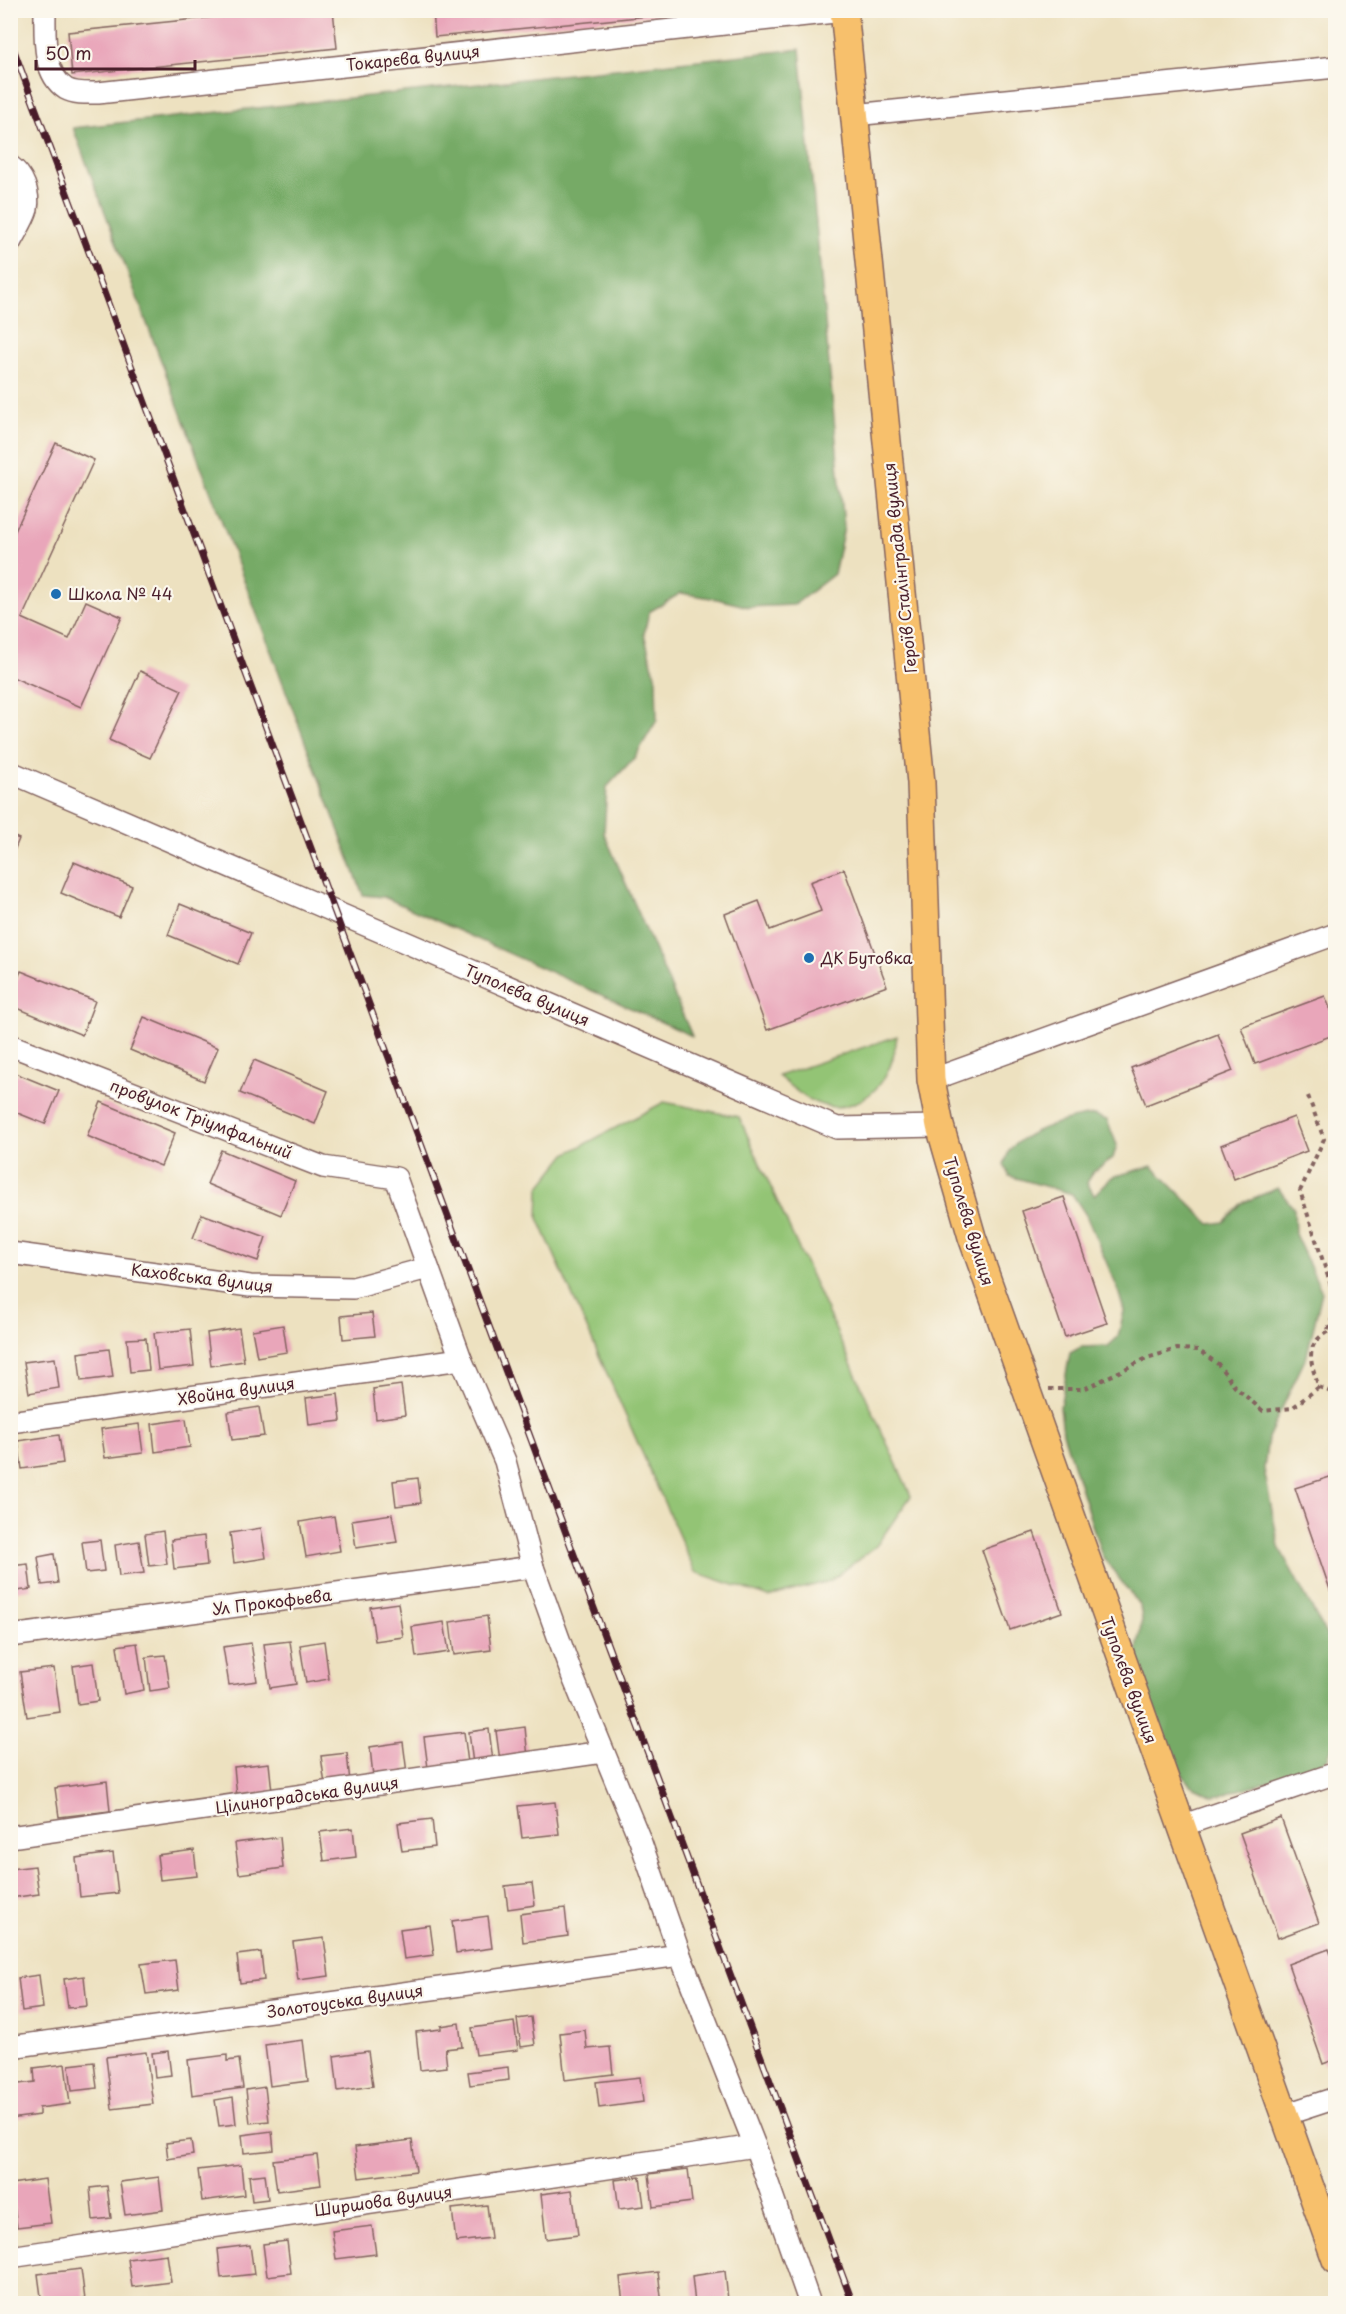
<svg xmlns="http://www.w3.org/2000/svg" width="1346" height="2314" viewBox="0 0 1346 2314" font-family="'Playpen Sans',sans-serif">
<style>
.green{fill:#93c474;stroke:#6e7250;stroke-width:1.5}
.forest{fill:#76aa66;stroke:#606448;stroke-width:1.5}
.building{fill:#e9a6ba}
.lines{fill:none;stroke-linecap:round;stroke-linejoin:round}
.minor-casing{stroke:#83635f;stroke-width:24}
.major-casing{stroke:#83635f;stroke-width:30}
.path{stroke:#83635f;stroke-width:4;stroke-dasharray:4.5 4.5;stroke-linecap:butt}
.minor{stroke:#fff;stroke-width:21}
.major{stroke:#f7c06c;stroke-width:27}
.rail-casing{stroke:#4a1f2b;stroke-width:7}
.rail{stroke:#fbf7ec;stroke-width:4.5;stroke-dasharray:14;stroke-linecap:butt}
.poi-dot{fill:#1f6fb2;stroke:#fbf7ec;stroke-width:2}
.labels{text-anchor:middle;stroke-width:4.5;stroke-linejoin:round;paint-order:stroke}
.street-label{font-size:16px;fill:#4a1f2b;stroke:#fbf7ec}
.poi-label{font-size:16px;fill:#4a1f2b;stroke:#fbf7ec;text-anchor:start}
</style>
<rect width="100%" height="100%" fill="#fbf7ec"/>
<filter id="ink" filterUnits="userSpaceOnUse"><feTurbulence type="fractalNoise" baseFrequency=".0167" numOctaves="2"/><feDisplacementMap in="SourceGraphic" scale="12" xChannelSelector="R" yChannelSelector="G"/><feConvolveMatrix kernelMatrix="1 2 1 2 8 2 1 2 1" color-interpolation-filters="sRGB"/></filter>
<filter id="wash" filterUnits="userSpaceOnUse"><feTurbulence type="fractalNoise" baseFrequency=".008" numOctaves="4" result="noise"/><feDisplacementMap in="SourceGraphic" scale="24" xChannelSelector="R" yChannelSelector="G"/><feGaussianBlur stdDeviation="1.35" result="paint"/><feColorMatrix in="noise" values="0 0 0 0 0 0 0 0 0 0 0 0 0 0 0 0 0 1.4 0 .05"/><feComposite in="paint" operator="in"/></filter>
<g filter="url(#wash)">
<rect width="100%" height="100%" fill="#ede1c0"/>
<g class="green">
<path d="M 897,1036 C 895,1049 893,1062 887,1073 C 873,1100 841,1116 812,1101 C 799,1095 789,1085 778,1076 Z"/>
<path d="M 664,1102 L 739,1117 L 911,1496 L 876,1546 L 830,1581 L 769,1597 L 695,1572 L 538,1218 L 539,1188 L 566,1154 Z"/>
</g>
<g class="forest">
<path d="M 800,49 L 844,527 L 834,574 L 794,605 L 749,607 L 717,599 L 681,593 L 649,612 L 644,634 L 656,679 L 657,720 L 635,757 L 607,787 L 604,833 L 692,1036 L 384,897 L 363,895 L 73,128 Z"/>
<path d="M 1094,1115 L 1107,1120 L 1117,1145 L 1113,1158 L 1093,1172 L 1087,1183 L 1094,1195 L 1112,1177 L 1152,1166 L 1210,1224 L 1224,1222 L 1242,1203 L 1278,1188 L 1294,1209 L 1295,1234 L 1322,1292 L 1307,1355 L 1268,1438 L 1264,1469 L 1279,1547 L 1329,1640 L 1335,1677 L 1335,1739 L 1328,1758 L 1318,1768 L 1221,1795 L 1213,1796 L 1190,1785 L 1160,1743 L 1136,1657 L 1142,1619 L 1140,1606 L 1102,1556 L 1063,1433 L 1060,1407 L 1070,1353 L 1081,1347 L 1108,1346 L 1118,1337 L 1124,1311 L 1117,1287 L 1086,1215 L 1072,1194 L 1009,1176 L 1004,1164 C 1006,1160 1007,1155 1009,1151 C 1025,1130 1069,1118 1094,1115 Z"/>
</g>
<g id="blocks">
<g class="building">
<path d="M 286,10 L 333,10 L 337,48 L 72,75 L 68,32 Z"/>
<path d="M 433,10 L 689,10 L 689,12 L 435,37 Z"/>
<path d="M 56,443 L 94,460 L 22,618 L 69,639 L 86,601 L 122,617 L 81,707 L 10,676 L 10,542 Z"/>
<path d="M 140,671 L 182,690 L 150,758 L 109,740 Z"/>
<path d="M 10,835 L 19,839 L 11,858 L 10,858 Z"/>
<path d="M 74,862 L 132,886 L 119,917 L 61,893 Z"/>
<path d="M 844,869 L 887,986 L 767,1030 L 725,914 L 759,901 L 770,930 L 821,911 L 810,882 Z"/>
<path d="M 180,904 L 251,933 L 238,964 L 168,935 Z"/>
<path d="M 21,971 L 95,1001 L 82,1035 L 10,1005 L 10,996 Z"/>
<path d="M 1325,996 L 1336,1023 L 1336,1034 L 1255,1064 L 1241,1027 Z"/>
<path d="M 144,1017 L 218,1048 L 204,1081 L 130,1050 Z"/>
<path d="M 1218,1034 L 1233,1071 L 1146,1105 L 1131,1068 Z"/>
<path d="M 254,1060 L 328,1091 L 315,1124 L 240,1093 Z"/>
<path d="M 10,1071 L 59,1091 L 45,1124 L 10,1110 Z"/>
<path d="M 101,1102 L 175,1133 L 161,1166 L 87,1136 Z"/>
<path d="M 1294,1117 L 1307,1151 L 1234,1179 L 1221,1145 Z"/>
<path d="M 221,1150 L 295,1181 L 281,1215 L 207,1184 Z"/>
<path d="M 1064,1197 L 1107,1323 L 1065,1337 L 1022,1211 Z"/>
<path d="M 202,1214 L 266,1237 L 258,1261 L 193,1238 Z"/>
<path d="M 372,1313 L 375,1336 L 343,1339 L 341,1316 Z"/>
<path d="M 283,1325 L 287,1352 L 257,1357 L 252,1330 Z"/>
<path d="M 239,1328 L 244,1361 L 211,1366 L 207,1333 Z"/>
<path d="M 190,1329 L 194,1366 L 158,1370 L 154,1333 Z"/>
<path d="M 146,1338 L 149,1370 L 130,1372 L 127,1339 Z"/>
<path d="M 109,1349 L 113,1377 L 81,1381 L 78,1353 Z"/>
<path d="M 55,1358 L 59,1388 L 29,1393 L 24,1362 Z"/>
<path d="M 401,1385 L 405,1415 L 376,1419 L 373,1389 Z"/>
<path d="M 338,1394 L 341,1421 L 309,1425 L 306,1398 Z"/>
<path d="M 259,1407 L 264,1436 L 232,1440 L 228,1412 Z"/>
<path d="M 186,1419 L 190,1447 L 155,1452 L 152,1424 Z"/>
<path d="M 139,1424 L 143,1453 L 105,1458 L 101,1429 Z"/>
<path d="M 59,1435 L 63,1463 L 22,1469 L 18,1441 Z"/>
<path d="M 1336,1475 L 1336,1604 L 1335,1604 L 1295,1488 Z"/>
<path d="M 418,1478 L 421,1503 L 396,1506 L 393,1481 Z"/>
<path d="M 392,1514 L 397,1542 L 356,1548 L 352,1520 Z"/>
<path d="M 334,1516 L 340,1551 L 306,1557 L 300,1522 Z"/>
<path d="M 261,1528 L 266,1558 L 234,1563 L 230,1533 Z"/>
<path d="M 163,1531 L 167,1564 L 149,1566 L 145,1534 Z"/>
<path d="M 1034,1532 L 1062,1612 L 1010,1630 L 982,1550 Z"/>
<path d="M 204,1536 L 207,1565 L 174,1569 L 171,1540 Z"/>
<path d="M 100,1540 L 104,1571 L 86,1573 L 82,1542 Z"/>
<path d="M 139,1541 L 144,1573 L 119,1576 L 115,1545 Z"/>
<path d="M 54,1554 L 58,1583 L 42,1585 L 38,1557 Z"/>
<path d="M 28,1564 L 31,1589 L 10,1592 L 10,1566 Z"/>
<path d="M 398,1603 L 403,1637 L 375,1641 L 370,1607 Z"/>
<path d="M 487,1616 L 491,1650 L 454,1655 L 450,1622 Z"/>
<path d="M 444,1622 L 449,1652 L 416,1657 L 412,1627 Z"/>
<path d="M 290,1641 L 296,1684 L 270,1688 L 264,1644 Z"/>
<path d="M 324,1641 L 329,1679 L 306,1683 L 300,1645 Z"/>
<path d="M 137,1643 L 144,1690 L 124,1694 L 117,1646 Z"/>
<path d="M 251,1643 L 257,1681 L 229,1685 L 223,1647 Z"/>
<path d="M 165,1655 L 170,1688 L 150,1691 L 146,1657 Z"/>
<path d="M 93,1663 L 98,1701 L 78,1704 L 73,1666 Z"/>
<path d="M 54,1668 L 60,1712 L 27,1717 L 20,1672 Z"/>
<path d="M 525,1727 L 528,1758 L 500,1761 L 496,1731 Z"/>
<path d="M 489,1729 L 493,1761 L 473,1764 L 469,1732 Z"/>
<path d="M 464,1732 L 468,1763 L 428,1768 L 424,1737 Z"/>
<path d="M 403,1742 L 407,1773 L 373,1777 L 370,1747 Z"/>
<path d="M 347,1753 L 350,1782 L 325,1785 L 321,1756 Z"/>
<path d="M 269,1763 L 272,1792 L 237,1797 L 234,1767 Z"/>
<path d="M 107,1781 L 110,1811 L 59,1817 L 55,1788 Z"/>
<path d="M 555,1802 L 559,1834 L 522,1838 L 518,1806 Z"/>
<path d="M 1281,1818 L 1319,1923 L 1278,1938 L 1240,1833 Z"/>
<path d="M 432,1819 L 435,1847 L 402,1851 L 398,1823 Z"/>
<path d="M 353,1828 L 356,1857 L 324,1861 L 320,1832 Z"/>
<path d="M 280,1837 L 283,1868 L 239,1874 L 235,1843 Z"/>
<path d="M 194,1850 L 197,1876 L 160,1880 L 157,1855 Z"/>
<path d="M 113,1853 L 118,1893 L 80,1897 L 76,1858 Z"/>
<path d="M 35,1866 L 39,1894 L 10,1898 L 10,1869 Z"/>
<path d="M 532,1883 L 535,1905 L 508,1909 L 505,1886 Z"/>
<path d="M 565,1908 L 568,1936 L 523,1942 L 520,1914 Z"/>
<path d="M 488,1916 L 492,1948 L 456,1953 L 452,1921 Z"/>
<path d="M 430,1925 L 434,1955 L 404,1959 L 400,1929 Z"/>
<path d="M 324,1938 L 329,1976 L 298,1980 L 293,1942 Z"/>
<path d="M 1329,1949 L 1336,1968 L 1336,2059 L 1323,2064 L 1288,1964 Z"/>
<path d="M 261,1952 L 264,1980 L 240,1983 L 237,1955 Z"/>
<path d="M 175,1960 L 179,1990 L 146,1994 L 141,1964 Z"/>
<path d="M 39,1975 L 43,2008 L 22,2011 L 18,1978 Z"/>
<path d="M 84,1976 L 87,2006 L 68,2008 L 64,1979 Z"/>
<path d="M 531,2017 L 535,2045 L 521,2047 L 517,2019 Z"/>
<path d="M 514,2022 L 518,2050 L 476,2055 L 472,2028 Z"/>
<path d="M 459,2023 L 462,2047 L 445,2049 L 447,2067 L 420,2070 L 416,2032 L 441,2029 L 441,2026 Z"/>
<path d="M 585,2030 L 587,2049 L 610,2047 L 613,2074 L 565,2080 L 560,2033 Z"/>
<path d="M 303,2040 L 308,2081 L 270,2086 L 265,2045 Z"/>
<path d="M 168,2051 L 171,2075 L 155,2077 L 152,2053 Z"/>
<path d="M 368,2051 L 373,2086 L 338,2091 L 334,2056 Z"/>
<path d="M 146,2052 L 153,2104 L 112,2109 L 106,2057 Z"/>
<path d="M 227,2055 L 227,2061 L 239,2059 L 243,2088 L 192,2095 L 188,2060 Z"/>
<path d="M 94,2062 L 97,2088 L 72,2091 L 69,2065 Z"/>
<path d="M 65,2064 L 70,2104 L 39,2108 L 39,2115 L 10,2119 L 10,2085 L 35,2082 L 34,2068 Z"/>
<path d="M 508,2067 L 509,2080 L 470,2085 L 468,2072 Z"/>
<path d="M 640,2077 L 643,2102 L 599,2108 L 596,2082 Z"/>
<path d="M 265,2087 L 269,2121 L 250,2123 L 246,2090 Z"/>
<path d="M 233,2097 L 236,2124 L 219,2126 L 215,2100 Z"/>
<path d="M 272,2131 L 274,2150 L 244,2153 L 242,2135 Z"/>
<path d="M 191,2140 L 193,2155 L 168,2159 L 166,2143 Z"/>
<path d="M 412,2140 L 416,2171 L 359,2178 L 355,2147 Z"/>
<path d="M 317,2155 L 321,2185 L 277,2191 L 273,2160 Z"/>
<path d="M 241,2165 L 244,2195 L 202,2201 L 198,2170 Z"/>
<path d="M 688,2169 L 692,2202 L 653,2207 L 649,2174 Z"/>
<path d="M 265,2174 L 268,2199 L 252,2201 L 249,2176 Z"/>
<path d="M 159,2177 L 163,2210 L 125,2215 L 120,2182 Z"/>
<path d="M 640,2177 L 644,2206 L 619,2209 L 615,2180 Z"/>
<path d="M 45,2179 L 51,2223 L 17,2227 L 11,2184 Z"/>
<path d="M 107,2186 L 111,2218 L 93,2220 L 90,2188 Z"/>
<path d="M 572,2190 L 578,2235 L 546,2239 L 541,2194 Z"/>
<path d="M 487,2205 L 491,2238 L 456,2242 L 452,2209 Z"/>
<path d="M 372,2226 L 376,2254 L 336,2259 L 332,2231 Z"/>
<path d="M 287,2241 L 291,2273 L 267,2276 L 263,2244 Z"/>
<path d="M 250,2245 L 254,2274 L 221,2278 L 218,2249 Z"/>
<path d="M 167,2254 L 171,2282 L 132,2287 L 128,2259 Z"/>
<path d="M 81,2269 L 85,2300 L 42,2304 L 38,2274 Z"/>
<path d="M 725,2271 L 728,2300 L 695,2304 L 692,2276 Z"/>
<path d="M 658,2272 L 662,2304 L 623,2304 L 620,2277 Z"/>
<path d="M 10,2283 L 12,2283 L 15,2304 L 10,2304 Z"/>
</g>
</g>
</g>
<g filter="url(#ink)">
<use href="#blocks" fill-opacity="0" stroke="#83635f" stroke-width="1.5"/>
<g class="lines">
<g class="minor-casing">
<g id="minor">
<path d="M 45,10 C 45,34 42,74 66,89 C 75,94 89,93 98,93 L 844,11"/>
<path d="M 854,115 L 1336,67"/>
<path d="M 10,166 C 23,175 30,193 27,209 C 24,220 15,233 10,243"/>
<path d="M 10,772 L 837,1128 L 940,1126"/>
<path d="M 10,1045 L 323,1167 L 396,1178 L 461,1359 L 505,1461 L 533,1567 L 572,1675 L 640,1840 L 680,1955 L 755,2146 L 810,2304"/>
<path d="M 931,1080 L 1336,934"/>
<path d="M 10,1253 L 250,1286 L 353,1288 L 428,1268"/>
<path d="M 10,1422 L 461,1359"/>
<path d="M 10,1636 L 533,1567"/>
<path d="M 1181,1826 L 1336,1773"/>
<path d="M 10,1837 L 603,1752"/>
<path d="M 10,2047 L 680,1955"/>
<path d="M 1284,2115 L 1336,2098"/>
<path d="M 10,2257 L 755,2146"/>
</g>
</g>
<g class="major-casing">
<path id="major" d="M 844,10 L 921,783 L 931,1080 L 940,1126 L 972,1237 L 1336,2260"/>
</g>
<g class="path">
<path d="M 1308,1096 L 1324,1139 L 1300,1191 L 1336,1301"/>
<path d="M 1336,1328 C 1303,1341 1309,1360 1319,1387 L 1336,1394"/>
<path d="M 1328,1330 L 1336,1307"/>
<path d="M 1049,1389 L 1084,1389 L 1147,1358 L 1177,1349 L 1198,1350 L 1218,1364 L 1235,1387 L 1263,1411 L 1292,1408 L 1319,1387"/>
</g>
<use href="#minor" class="minor"/>
<use href="#major" class="major"/>
<g class="rail-casing">
<path id="rail" d="M 10,40 L 853,2304"/>
</g>
<use href="#rail" class="rail"/>
</g>
</g>
<g class="poi-dot">
<circle cx="56" cy="594" r="6"/>
<circle cx="809" cy="958" r="6"/>
</g>
<g class="labels">
<g class="street-label">
<text transform="translate(413 58) rotate(-6)" y="6">Токарєва вулиця</text>
<text transform="translate(900 568) rotate(-96)" y="6">Героїв Сталінграда вулиця</text>
<text transform="translate(527 995) rotate(23)" y="6">Туполєва вулиця</text>
<text transform="translate(201 1119) rotate(21)" y="6">провулок Тріумфальний</text>
<text transform="translate(969 1221) rotate(73)" y="6">Туполєва вулиця</text>
<text transform="translate(202 1278) rotate(7)" y="6">Каховська вулиця</text>
<text transform="translate(236 1391) rotate(-8)" y="6">Хвойна вулиця</text>
<text transform="translate(272 1602) rotate(-7)" y="6">Ул Прокофьева</text>
<text transform="translate(1129 1680) rotate(70)" y="6">Туполєва вулиця</text>
<text transform="translate(307 1795) rotate(-8)" y="6">Цілиноградська вулиця</text>
<text transform="translate(345 2001) rotate(-8)" y="6">Золотоуська вулиця</text>
<text transform="translate(383 2201) rotate(-8)" y="6">Ширшова вулиця</text>
</g>
<g class="poi-label">
<text x="68" y="600">Школа № 44</text>
<text x="821" y="964">ДК Бутовка</text>
</g>
</g>
<rect width="1346" height="2314" fill="none" stroke="#fbf7ec" stroke-width="36"/>
<path d="M36 60v9h159v-9" fill="none" stroke="#4a1f2b" stroke-width="3"/>
<text x="45" y="60" font-size="18" fill="#4a1f2b" stroke="#fbf7ec" stroke-width="4.5" paint-order="stroke">50 m</text>
</svg>
